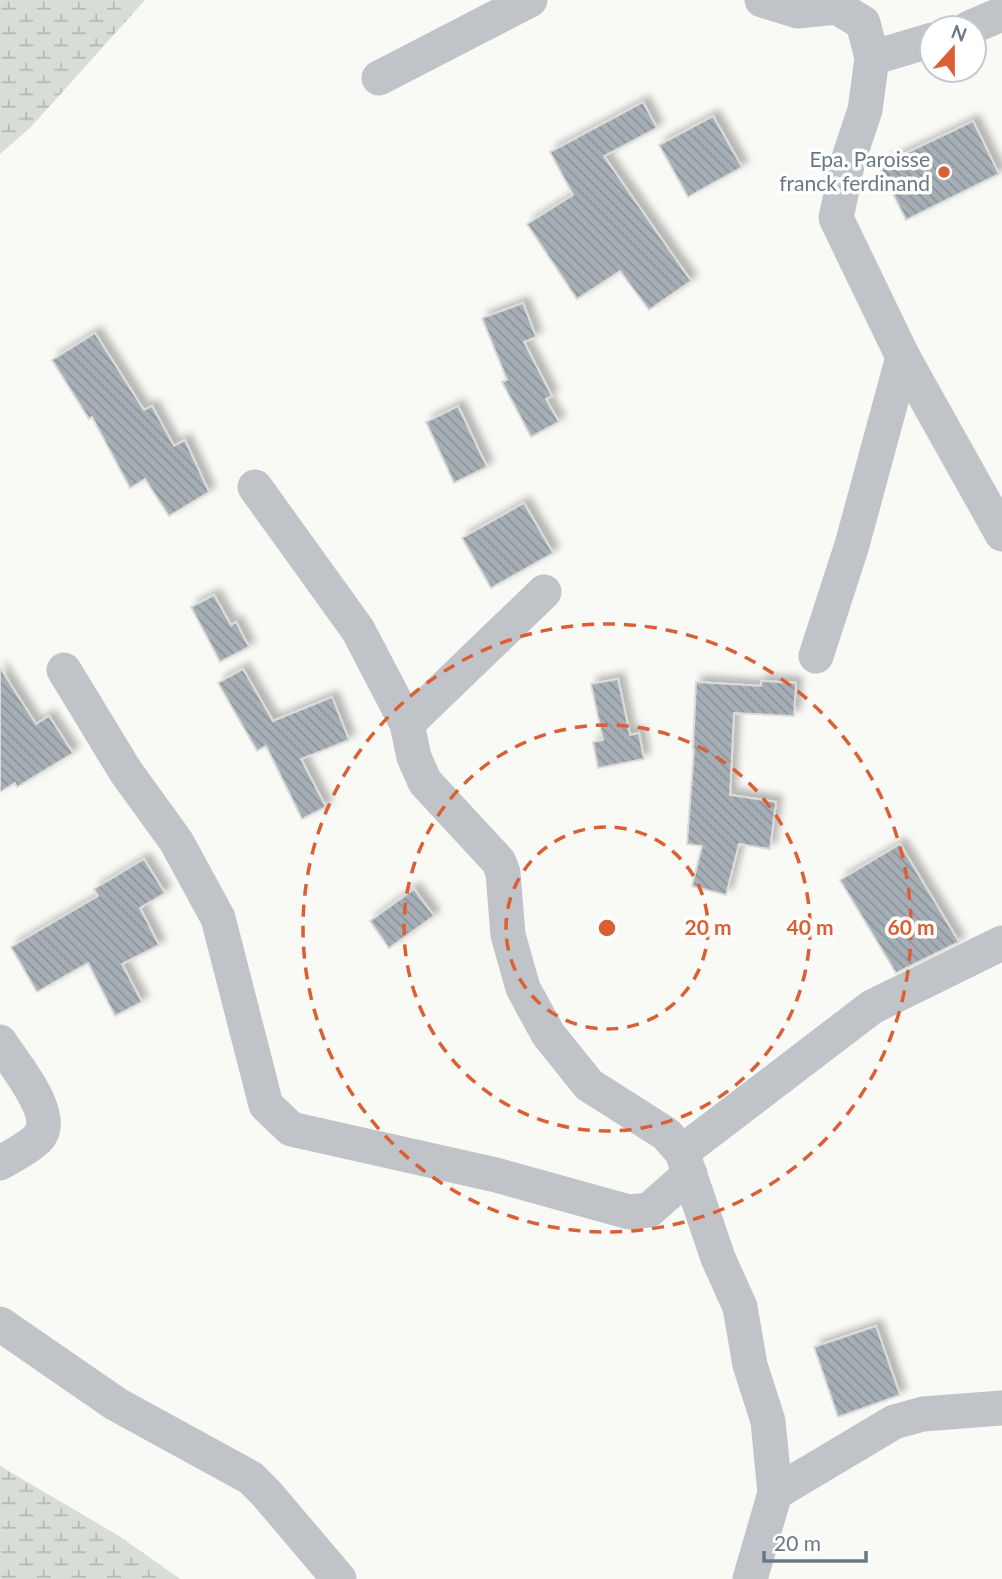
<svg xmlns="http://www.w3.org/2000/svg" width="1002" height="1579" viewBox="0 0 1002 1579" font-family="Lato,sans-serif">
<style>
.wetland{fill:url(#wetland-marsh)}
.building{fill:url(#building-back-hatch);stroke:#dadad9;stroke-width:2;filter:url(#shadow)}
.lines{fill:none;stroke-linecap:round;stroke-linejoin:round}
.minor{stroke:#c0c4c8;stroke-width:35}
.ring{fill:none;stroke:#db5f34;stroke-width:3.5;stroke-dasharray:12 9}
.poi-dot{fill:#db5f34;stroke:#fff;stroke-width:2.5}
.labels{text-anchor:middle;stroke-width:7;stroke-linejoin:round;paint-order:stroke}
.poi-label{font-size:21px;fill:#697886;stroke:#fff;text-anchor:end}
.centre{fill:#db5f34;stroke:#fff;stroke-width:3.5}
.ring-label{font-size:21px;text-anchor:middle;font-weight:bold;fill:#db5f34;stroke:#fff;stroke-width:7;stroke-linejoin:round;paint-order:stroke}
</style>
<defs>
<pattern id="wetland-marsh" width="20" height="14" patternUnits="userSpaceOnUse" patternTransform="scale(1.75)"><rect width="20" height="14" fill="#d8ddd6"/><path d="M1 5h8M5 5V1M11 12h8M15 12V8" fill="none" stroke="#b3b8b3"/></pattern>
<pattern id="building-back-hatch" width="6" height="6" patternUnits="userSpaceOnUse" patternTransform="scale(1.75)"><rect width="6" height="6" fill="#a7afb6"/><path d="M-1 5l2 2M0 0l6 6M5-1l2 2" fill="none" stroke="#8c939a"/></pattern>
<filter id="shadow"><feDropShadow dx="6" dy="-6" stdDeviation="3.5" flood-color="#0004"/></filter>
</defs>
<rect width="100%" height="100%" fill="#f9f9f6"/>
<g class="wetland">
<path d="M 0,0 L 145,0 L 30,128 L 0,154 Z"/>
<path d="M 0,1466 L 119,1536 L 180,1579 L 0,1579 Z"/>
</g>
<g class="building">
<path d="M 643,102 L 657,128 L 604,156 L 691,281 L 649,310 L 620,271 L 577,299 L 527,224 L 573,195 L 550,152 Z"/>
<path d="M 713,116 L 742,167 L 688,197 L 659,145 Z"/>
<path d="M 973,121 L 999,174 L 906,220 L 879,166 Z"/>
<path d="M 523,303 L 536,337 L 524,342 L 552,396 L 546,399 L 559,422 L 531,437 L 502,382 L 507,380 L 482,318 Z"/>
<path d="M 95,333 L 144,410 L 152,406 L 174,446 L 185,440 L 209,492 L 169,516 L 145,479 L 130,488 L 92,417 L 89,419 L 52,360 Z"/>
<path d="M 458,406 L 487,467 L 454,483 L 426,422 Z"/>
<path d="M 524,503 L 553,553 L 491,588 L 462,538 Z"/>
<path d="M 214,595 L 231,625 L 236,622 L 249,647 L 220,662 L 191,607 Z"/>
<path d="M 0,668 L 36,724 L 49,716 L 73,753 L 17,787 L 15,783 L 0,792 Z"/>
<path d="M 243,669 L 273,721 L 332,697 L 349,740 L 301,759 L 326,807 L 302,819 L 266,746 L 257,751 L 218,683 Z"/>
<path d="M 618,679 L 630,735 L 639,733 L 644,759 L 598,768 L 593,742 L 603,740 L 591,684 Z"/>
<path d="M 761,681 L 796,683 L 794,716 L 734,713 L 730,795 L 776,802 L 770,849 L 739,844 L 726,895 L 692,886 L 702,846 L 687,844 L 694,749 L 693,749 L 696,682 L 761,686 Z"/>
<path d="M 900,844 L 959,942 L 896,973 L 840,880 Z"/>
<path d="M 144,859 L 165,893 L 140,908 L 159,945 L 122,964 L 142,1002 L 115,1016 L 88,963 L 37,992 L 11,947 L 98,896 L 94,889 Z"/>
<path d="M 414,889 L 434,916 L 389,948 L 370,921 Z"/>
<path d="M 876,1326 L 900,1395 L 838,1417 L 814,1347 Z"/>
</g>
<g class="lines">
<g class="minor">
<path d="M 762,0 L 798,11 L 837,7 L 863,23 L 872,58 L 865,110 L 848,161 L 836,218 L 903,357 L 1002,534"/>
<path d="M 969,28 L 1002,14"/>
<path d="M 872,58 L 932,40"/>
<path d="M 379,78 L 530,0"/>
<path d="M 255,487 L 358,630 L 407,724 L 414,757 L 425,782 L 499,862 L 503,873 L 508,935 L 523,988 L 548,1034 L 589,1085 L 666,1134 L 682,1152 L 718,1258 L 740,1307 L 750,1365 L 768,1421 L 775,1493 L 750,1579"/>
<path d="M 816,656 L 852,545 L 903,357"/>
<path d="M 64,670 L 126,772 L 176,841 L 218,918 L 266,1105 L 291,1129 L 496,1175 L 629,1212 L 649,1210 L 690,1174"/>
<path d="M 407,724 L 544,592"/>
<path d="M 0,1042 C 13,1063 60,1117 37,1139 C 27,1149 12,1156 0,1163"/>
<path d="M 682,1152 L 872,1007 L 1002,943"/>
<path d="M 0,1324 L 116,1404 L 251,1478 L 266,1493 L 339,1579"/>
<path d="M 775,1493 L 894,1422 L 923,1414 L 1002,1408"/>
</g>
</g>
<g class="ring">
<circle cx="607" cy="928" r="101"/>
<circle cx="607" cy="928" r="203"/>
<circle cx="607" cy="928" r="304"/>
</g>
<circle class="poi-dot" cx="944" cy="172" r="7"/>
<g class="labels">
<g class="poi-label">
<text x="930" y="167">Epa. Paroisse<tspan x="930" dy="24">franck ferdinand</tspan></text>
</g>
</g>
<circle cx="607" cy="928" r="10" class="centre"/>
<g class="ring-label">
<text x="708" y="935">20 m</text>
<text x="810" y="935">40 m</text>
<text x="911" y="935">60 m</text>
</g>
<g transform="translate(953 49) rotate(21)"><circle r="33" fill="#ffffff" stroke="#c3c9cf" stroke-width="2"/>
<path d="M0-5L12 26L0 18L-12 26Z" fill="#db5f34"/>
<text y="-10" font-size="19" font-weight="bold" text-anchor="middle" fill="#697886">N</text>
</g>
<path d="M764 1551v10h102v-10" fill="none" stroke="#697886" stroke-width="3.5"/>
<text x="774" y="1551" font-size="21" fill="#697886" stroke="#ffffff" stroke-width="5" paint-order="stroke">20 m</text>
</svg>
